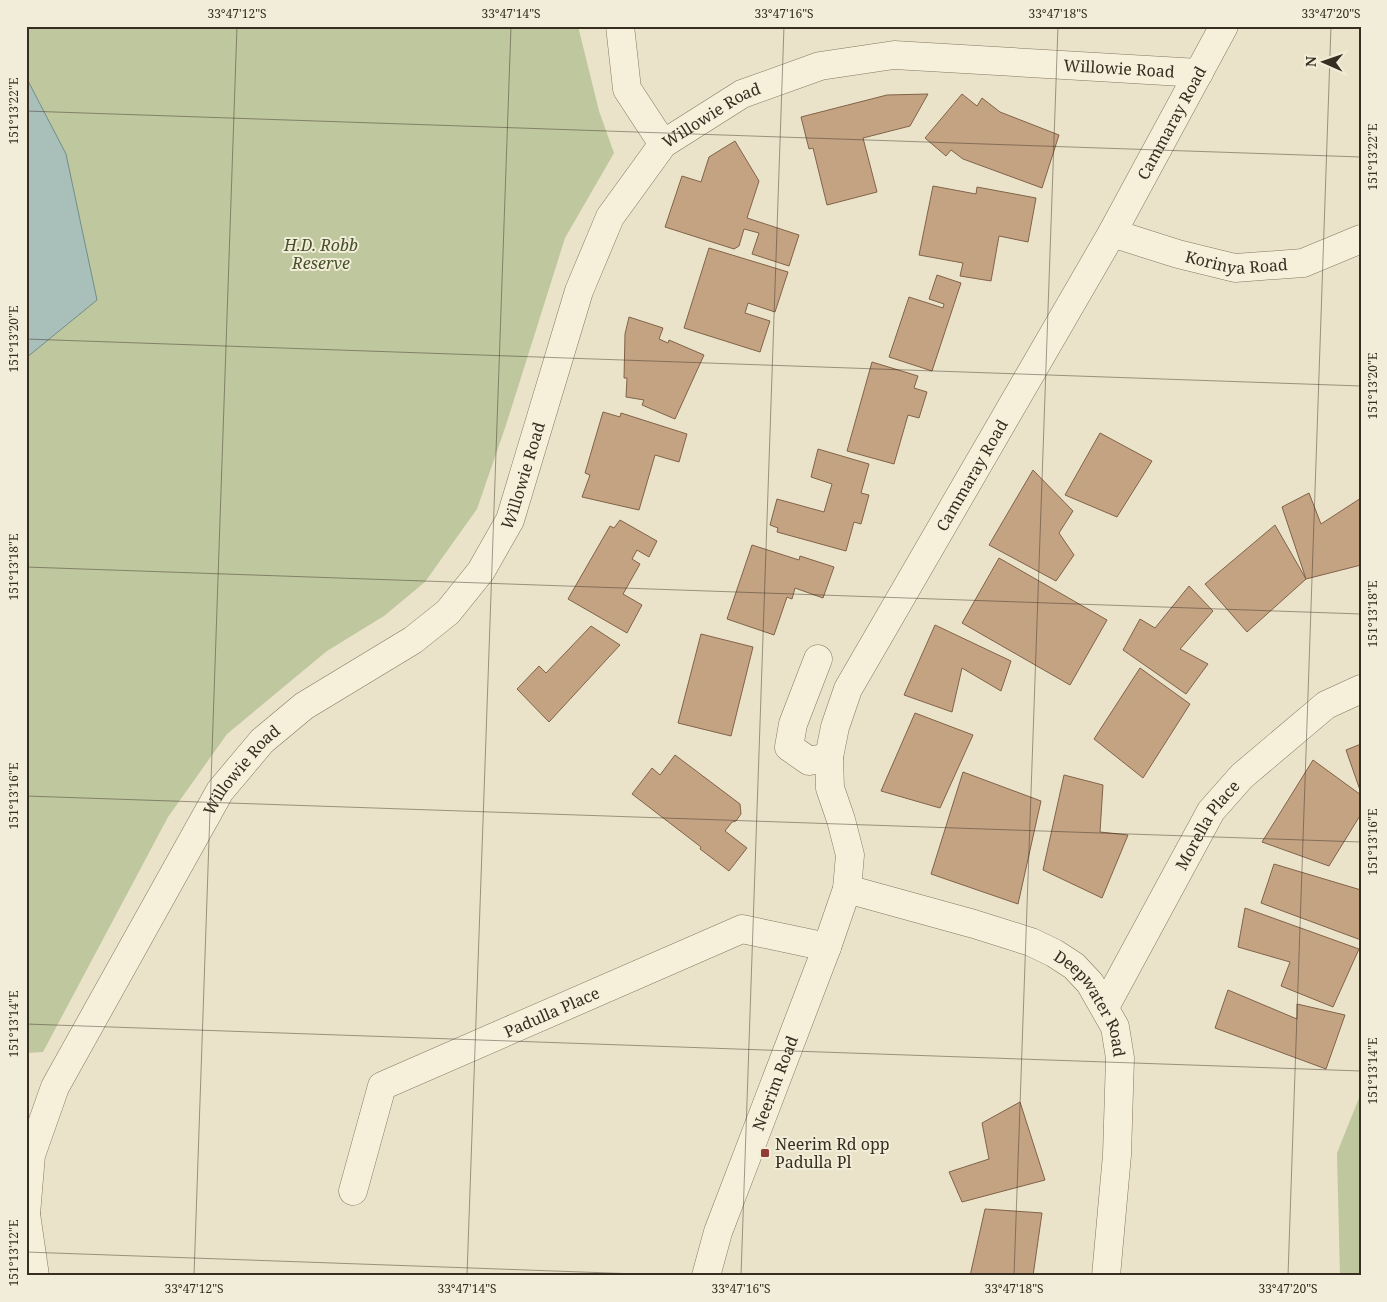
<svg xmlns="http://www.w3.org/2000/svg" width="1387" height="1302" viewBox="0 0 1387 1302" font-family="'Noto Serif',serif">
<style>
.green{fill:#bfc79e}
.water{fill:#a9bfba;stroke:#708d88}
.building{fill:#c4a383;stroke:#816348}
.lines{fill:none;stroke-linecap:round;stroke-linejoin:round}
.minor-casing{stroke:#85765f;stroke-width:29}
.minor{stroke:#f6f0db;stroke-width:28}
.ticks{fill:none;stroke:#372d21;stroke-width:1;stroke-opacity:0.45}
.poi-dot{fill:#8e3c35;stroke:#f2edd8;stroke-width:2}
.labels{text-anchor:middle;stroke-width:4;stroke-linejoin:round;paint-order:stroke}
.street-label{font-size:16px;fill:#372d21;stroke:#f2edd8}
.park-label{font-size:16px;font-style:italic;fill:#44512a;stroke:#f2edd8}
.poi-label{font-size:16px;fill:#372d21;stroke:#f2edd8;text-anchor:start}
.neatline{fill:none;stroke:#372d21;stroke-width:2}
.ticks-label{font-size:12px;text-anchor:middle;fill:#372d21}
</style>
<rect width="100%" height="100%" fill="#eae3c9"/>
<g class="green">
<path d="M 26,26 L 578,26 L 599,111 L 614,153 L 565,238 L 506,425 L 477,509 L 425,582 L 384,616 L 327,651 L 227,734 L 168,817 L 43,1052 L 26,1053 L 26,358 L 97,300 L 66,154 L 26,77 Z"/>
<path d="M 1361,1093 L 1361,1276 L 1340,1276 L 1337,1153 Z"/>
</g>
<path class="water" d="M 26,77 L 66,154 L 97,300 L 26,358 Z"/>
<g class="building">
<path d="M 928,94 L 910,126 L 863,138 L 877,192 L 827,205 L 813,148 L 809,149 L 801,117 L 887,95 Z"/>
<path d="M 962,94 L 977,106 L 982,98 L 1000,112 L 1059,135 L 1042,188 L 963,159 L 951,150 L 946,156 L 925,138 Z"/>
<path d="M 735,141 L 759,181 L 747,218 L 799,235 L 789,266 L 752,254 L 759,233 L 744,229 L 739,246 L 734,249 L 665,227 L 682,176 L 701,182 L 709,157 Z"/>
<path d="M 933,186 L 976,194 L 977,187 L 1036,198 L 1028,242 L 999,236 L 991,281 L 960,276 L 963,263 L 919,255 Z"/>
<path d="M 709,248 L 788,272 L 775,312 L 748,303 L 745,313 L 770,321 L 760,352 L 684,328 Z"/>
<path d="M 937,275 L 961,283 L 932,371 L 889,357 L 909,297 L 943,308 L 944,304 L 929,299 Z"/>
<path d="M 629,317 L 663,328 L 659,339 L 668,343 L 669,340 L 704,355 L 675,419 L 642,405 L 644,400 L 626,397 L 627,378 L 624,378 L 625,334 Z"/>
<path d="M 872,362 L 918,376 L 914,388 L 927,392 L 919,418 L 908,415 L 894,464 L 847,451 Z"/>
<path d="M 603,412 L 620,417 L 621,413 L 687,434 L 679,462 L 655,455 L 639,510 L 582,497 L 590,475 L 585,473 Z"/>
<path d="M 1100,433 L 1152,461 L 1117,517 L 1065,495 Z"/>
<path d="M 818,449 L 869,464 L 861,493 L 869,495 L 861,524 L 854,522 L 846,551 L 777,532 L 778,528 L 770,525 L 777,499 L 824,512 L 832,484 L 811,477 Z"/>
<path d="M 1033,470 L 1073,511 L 1059,533 L 1074,555 L 1056,581 L 989,545 Z"/>
<path d="M 1309,493 L 1321,524 L 1361,498 L 1361,565 L 1306,579 L 1282,507 Z"/>
<path d="M 620,520 L 657,541 L 649,557 L 637,550 L 632,559 L 640,564 L 623,594 L 642,605 L 627,633 L 568,599 L 610,526 L 614,528 Z"/>
<path d="M 1275,525 L 1306,579 L 1247,632 L 1205,584 Z"/>
<path d="M 752,545 L 799,560 L 800,556 L 834,567 L 823,598 L 795,588 L 792,599 L 787,597 L 774,635 L 727,619 Z"/>
<path d="M 999,558 L 1107,620 L 1070,685 L 962,623 Z"/>
<path d="M 1189,586 L 1213,611 L 1180,649 L 1208,664 L 1186,694 L 1123,650 L 1140,619 L 1155,628 Z"/>
<path d="M 935,625 L 1011,661 L 1001,691 L 962,668 L 952,712 L 904,695 Z"/>
<path d="M 591,626 L 620,645 L 549,722 L 517,689 L 539,666 L 546,673 Z"/>
<path d="M 701,634 L 753,647 L 731,736 L 678,723 Z"/>
<path d="M 1140,668 L 1190,704 L 1143,778 L 1094,739 Z"/>
<path d="M 915,713 L 973,735 L 940,808 L 881,791 Z"/>
<path d="M 1361,744 L 1361,790 L 1360,790 L 1346,750 Z"/>
<path d="M 675,755 L 740,804 L 741,814 L 736,821 L 732,822 L 725,831 L 747,848 L 729,871 L 700,849 L 701,847 L 632,794 L 652,768 L 660,775 Z"/>
<path d="M 1313,760 L 1361,795 L 1361,814 L 1329,866 L 1262,842 Z"/>
<path d="M 963,772 L 1041,801 L 1018,904 L 931,874 Z"/>
<path d="M 1064,775 L 1103,785 L 1100,832 L 1128,835 L 1102,898 L 1043,870 Z"/>
<path d="M 1274,864 L 1361,890 L 1361,940 L 1261,903 Z"/>
<path d="M 1245,908 L 1359,949 L 1333,1007 L 1281,986 L 1290,962 L 1238,947 Z"/>
<path d="M 1228,990 L 1297,1019 L 1297,1004 L 1345,1015 L 1326,1069 L 1215,1028 Z"/>
<path d="M 1020,1102 L 1045,1180 L 962,1202 L 949,1172 L 989,1159 L 982,1123 Z"/>
<path d="M 985,1209 L 1042,1213 L 1033,1276 L 970,1276 Z"/>
</g>
<g class="lines">
<g class="minor-casing">
<g id="minor">
<path d="M 620,26 L 627,89 L 663,144"/>
<path id="s1" d="M 1112,233 L 1178,254 L 1235,268 L 1303,263 L 1361,239"/>
<path d="M 818,659 L 793,724 L 789,747 L 809,761 L 829,757"/>
<path id="s2" d="M 847,889 L 974,924 L 1031,942 L 1054,953 L 1074,966 L 1090,983 L 1115,1027 L 1120,1058 L 1117,1155 L 1106,1276"/>
<path id="s3" d="M 1105,1007 L 1211,811 L 1242,776 L 1326,705 L 1361,689"/>
<path id="s4" d="M 353,1191 L 382,1086 L 742,929 L 827,947"/>
<path id="s5" d="M 26,1214 L 31,1155 L 55,1087 L 220,791 L 262,741 L 304,706 L 413,640 L 448,612 L 481,571 L 510,520 L 579,291 L 610,217 L 663,144 L 742,94 L 820,66 L 894,55 L 1199,73"/>
<path d="M 26,1214 L 35,1276"/>
<path id="s6" d="M 706,1276 L 718,1232 L 827,947 L 847,889 L 850,855 L 841,820 L 830,788 L 829,757 L 835,727 L 848,689 L 1112,233 L 1224,26"/>
</g>
</g>
<use href="#minor" class="minor"/>
</g>
<path class="ticks" d="M 26,111 L 1361,157M 26,339 L 1361,386M 26,567 L 1361,614M 26,796 L 1361,842M 26,1024 L 1361,1071M 26,1252 L 693,1276M 194,1276 L 237,26M 467,1276 L 511,26M 741,1276 L 784,26M 1014,1276 L 1058,26M 1288,1276 L 1331,26"/>
<rect class="poi-dot" x="760" y="1148" width="10" height="10" rx="2.5"/>
<g class="labels">
<g class="street-label">
<text dy="6" stroke="none"><textPath href="#s5" startOffset="1760">Willowie Road</textPath></text>
<text dy="6" stroke="none"><textPath href="#s5" startOffset="1340">Willowie Road</textPath></text>
<text dy="6" stroke="none"><textPath href="#s6" startOffset="1270">Cammaray Road</textPath></text>
<text dy="6" stroke="none"><textPath href="#s1" startOffset="129">Korinya Road</textPath></text>
<text dy="6" stroke="none"><textPath href="#s5" startOffset="920">Willowie Road</textPath></text>
<text dy="6" stroke="none"><textPath href="#s6" startOffset="865">Cammaray Road</textPath></text>
<text dy="6" stroke="none"><textPath href="#s5" startOffset="500">Willowie Road</textPath></text>
<text dy="6" stroke="none"><textPath href="#s3" startOffset="209">Morella Place</textPath></text>
<text dy="6" stroke="none"><textPath href="#s2" startOffset="282">Deepwater Road</textPath></text>
<text dy="6" stroke="none"><textPath href="#s4" startOffset="294">Padulla Place</textPath></text>
<text dy="6" stroke="none"><textPath href="#s6" startOffset="205">Neerim Road</textPath></text>
</g>
<g class="park-label">
<text x="321" y="251">H.D. Robb<tspan x="321" dy="18">Reserve</tspan></text>
</g>
<g class="poi-label">
<text x="775" y="1150">Neerim Rd opp<tspan x="775" dy="18">Padulla Pl</tspan></text>
</g>
</g>
<rect width="1387" height="1302" fill="none" stroke="#f2edd8" stroke-width="55"/>
<g transform="translate(1324 62) rotate(272)" stroke="#f2edd8" stroke-width="4" paint-order="stroke">
<path d="M0-4L9 19L0 12L-9 19Z" fill="#372d21"/>
<text y="-8" font-size="14" font-weight="bold" text-anchor="middle" fill="#372d21">N</text>
</g>
<rect x="28" y="28" width="1332" height="1246" class="neatline"/>
<g class="ticks-label">
<text x="237" y="18">33°47'12"S</text>
<text x="511" y="18">33°47'14"S</text>
<text x="784" y="18">33°47'16"S</text>
<text x="1058" y="18">33°47'18"S</text>
<text x="1331" y="18">33°47'20"S</text>
<text transform="translate(14 111) rotate(-90)" y="4">151°13'22"E</text>
<text transform="translate(1373 157) rotate(-90)" y="4">151°13'22"E</text>
<text transform="translate(14 339) rotate(-90)" y="4">151°13'20"E</text>
<text transform="translate(1373 386) rotate(-90)" y="4">151°13'20"E</text>
<text transform="translate(14 567) rotate(-90)" y="4">151°13'18"E</text>
<text transform="translate(1373 614) rotate(-90)" y="4">151°13'18"E</text>
<text transform="translate(14 796) rotate(-90)" y="4">151°13'16"E</text>
<text transform="translate(1373 842) rotate(-90)" y="4">151°13'16"E</text>
<text transform="translate(14 1024) rotate(-90)" y="4">151°13'14"E</text>
<text transform="translate(1373 1071) rotate(-90)" y="4">151°13'14"E</text>
<text transform="translate(14 1253) rotate(-90)" y="4">151°13'12"E</text>
<text x="194" y="1293">33°47'12"S</text>
<text x="467" y="1293">33°47'14"S</text>
<text x="741" y="1293">33°47'16"S</text>
<text x="1014" y="1293">33°47'18"S</text>
<text x="1288" y="1293">33°47'20"S</text>
</g>
</svg>
